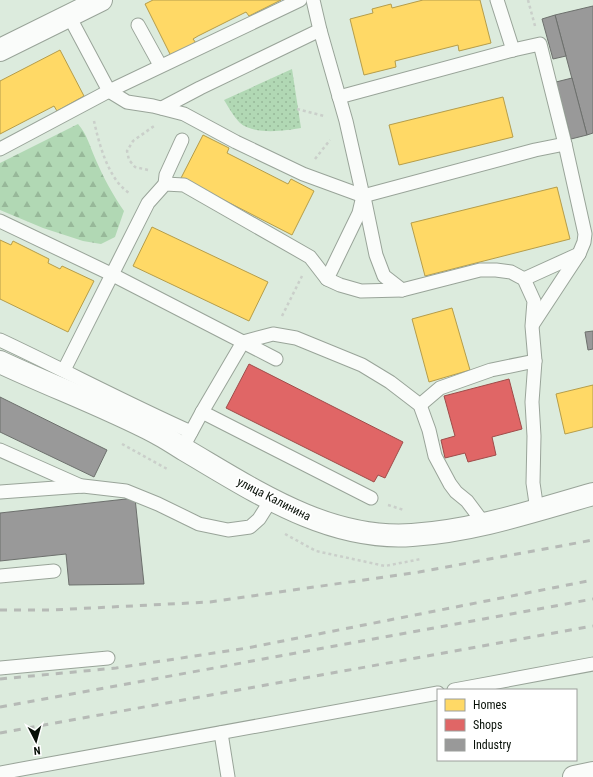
<svg xmlns="http://www.w3.org/2000/svg" width="593" height="777" viewBox="0 0 593 777" font-family="'Roboto Condensed',sans-serif">
<style>
.forest{fill:url(#forest-firs)}
.park{fill:url(#park-dots)}
.homes{fill:#ffd966;stroke:#b59d4a}
.shops{fill:#e06666;stroke:#9f4c4a}
.industry{fill:#999;stroke:#6d706d}
.lines{fill:none;stroke-linecap:round;stroke-linejoin:round}
.service-casing{stroke:#99a499;stroke-width:15}
.minor-casing{stroke:#99a499;stroke-width:24}
.primary-casing{stroke:#99a499;stroke-width:24}
.path{stroke:#cacfca;stroke-width:2.5;stroke-dasharray:3 3;stroke-linecap:butt}
.service{stroke:#fafcfa;stroke-width:13}
.minor{stroke:#fafcfa;stroke-width:22}
.primary{stroke:#fafcfa;stroke-width:22}
.rail{stroke:#b6bab6;stroke-width:3;stroke-dasharray:7 7;stroke-linecap:butt}
.labels{text-anchor:middle;stroke-width:4;stroke-linejoin:round;paint-order:stroke}
.street-label{font-size:12px;fill:#071007;stroke:#fff}
</style>
<defs>
<pattern id="forest-firs" width="22" height="20" patternUnits="userSpaceOnUse"><rect width="22" height="20" fill="#b1d8b4"/><path d="M5 1l3.5 6h-7zM16 11l3.5 6h-7z" fill="#97b899"/></pattern>
<pattern id="park-dots" width="8" height="8" patternUnits="userSpaceOnUse"><rect width="8" height="8" fill="#b1d8b4"/><path d="M2 2h.1M6 6h.1" fill="none" stroke="#97b899" stroke-width="1.8" stroke-linecap="round"/></pattern>
</defs>
<rect width="100%" height="100%" fill="#dcebdd"/>
<path class="forest" d="M 78,124 C 87,134 90,147 95,158 C 103,177 113,195 124,211 L 115,237 L 101,244 L 83,241 L 43,228 L 0,210 L 0,163 Z"/>
<path class="park" d="M 292,69 L 301,128 C 284,131 254,135 240,123 C 234,117 229,108 224,100 Z"/>
<g class="homes">
<path d="M 153,0 L 281,0 L 249,16 L 246,12 L 198,36 L 193,39 L 196,43 L 171,56 L 145,4 Z"/>
<path d="M 423,0 L 480,0 L 491,43 L 459,51 L 458,45 L 395,61 L 396,67 L 364,75 L 350,19 L 373,13 L 372,9 L 391,4 L 392,8 Z"/>
<path d="M 60,50 L 84,96 L 57,111 L 54,106 L 0,134 L 0,81 Z"/>
<path d="M 503,97 L 513,137 L 399,165 L 389,125 Z"/>
<path d="M 203,135 L 229,148 L 227,153 L 288,184 L 291,179 L 314,191 L 292,235 L 181,178 Z"/>
<path d="M 557,187 L 570,239 L 425,276 L 411,223 Z"/>
<path d="M 152,227 L 268,282 L 249,321 L 133,266 Z"/>
<path d="M 0,240 L 11,245 L 13,241 L 49,259 L 48,263 L 60,269 L 62,266 L 94,281 L 68,332 L 0,299 Z"/>
<path d="M 452,308 L 470,370 L 429,382 L 412,319 Z"/>
<path d="M 593,385 L 593,427 L 565,434 L 556,394 Z"/>
</g>
<g class="shops">
<path d="M 249,364 L 403,442 L 385,478 L 378,475 L 374,482 L 226,408 Z"/>
<path d="M 509,379 L 522,429 L 492,437 L 496,455 L 468,462 L 465,453 L 445,458 L 441,440 L 455,436 L 444,396 Z"/>
</g>
<g class="industry">
<path d="M 593,6 L 593,133 L 587,135 L 555,15 Z"/>
<path d="M 555,15 L 566,56 L 553,59 L 542,19 Z"/>
<path d="M 572,78 L 587,135 L 571,139 L 556,82 Z"/>
<path d="M 593,331 L 593,349 L 588,350 L 585,332 Z"/>
<path d="M 0,397 L 107,450 L 94,477 L 0,432 Z"/>
<path d="M 135,498 L 144,584 L 69,585 L 66,554 L 0,561 L 0,513 Z"/>
</g>
<g class="lines">
<g class="service-casing">
<g id="service">
<path d="M 313,0 L 320,30 L 346,121 L 363,196 L 359,213 L 327,279"/>
<path d="M 497,0 L 513,50"/>
<path d="M 69,16 L 109,91 L 127,102 L 153,106 L 184,114 L 236,142 L 303,174 L 363,196 L 535,150 L 565,144"/>
<path d="M 138,25 L 160,65"/>
<path d="M 339,97 L 513,50 L 540,44 L 565,144 L 585,234 L 584,242 L 579,254 L 533,324"/>
<path d="M 162,108 L 200,88 L 320,30"/>
<path d="M 0,149 L 109,91 L 300,0"/>
<path d="M 165,184 L 166,175 L 182,140"/>
<path d="M 364,197 L 376,255 L 384,276 L 402,290"/>
<path d="M 0,221 L 111,274 L 276,359"/>
<path d="M 524,279 L 579,254"/>
<path d="M 0,340 C 64,370 126,403 191,432"/>
<path d="M 64,370 L 148,203 L 165,184 L 184,185 L 310,257 L 327,279 L 340,285 L 361,291 L 402,290 L 480,270 L 496,270 L 511,272 L 524,279 L 534,301 L 532,326 L 535,361 L 532,402 L 534,436 L 533,483 L 537,510"/>
<path d="M 420,405 L 440,388 L 491,370 L 535,361"/>
<path d="M 202,412 L 371,498"/>
<path d="M 182,449 L 202,412 L 243,342 L 273,334 L 296,338 L 362,365 L 390,382 L 420,405 L 429,430 L 435,456 L 450,484 L 456,492 L 467,501 L 485,525"/>
<path d="M 0,450 L 81,486"/>
<path d="M 0,492 L 83,486 L 126,491 L 158,504 L 199,524 L 228,530 L 250,527 L 259,519 L 271,500"/>
<path d="M 0,576 L 54,571"/>
<path d="M 0,668 L 108,658"/>
<path d="M 454,690 L 593,664"/>
<path d="M 221,733 L 228,777"/>
<path d="M 0,773 L 438,693"/>
</g>
</g>
<g class="minor-casing">
<g id="minor">
<path d="M 0,50 L 101,0"/>
<path d="M 574,777 L 593,773"/>
</g>
</g>
<g class="primary-casing">
<path id="primary" d="M 0,362 C 51,386 105,406 155,432 C 165,437 175,444 185,450 C 255,491 328,541 412,535 C 474,531 533,511 593,494"/>
</g>
<g class="path">
<path d="M 528,0 L 535,26"/>
<path d="M 297,109 L 324,116"/>
<path d="M 94,121 C 99,144 109,182 131,194"/>
<path d="M 315,159 L 330,140"/>
<path d="M 148,170 L 135,167 L 129,160 L 127,151 L 133,141 L 154,126"/>
<path d="M 282,316 L 302,276"/>
<path d="M 122,444 L 169,470"/>
<path d="M 388,505 L 404,510"/>
<path d="M 285,534 L 316,551 L 385,566 L 421,559"/>
</g>
<use href="#service" class="service"/>
<use href="#minor" class="minor"/>
<use href="#primary" class="primary"/>
<g class="rail">
<path d="M 0,610 L 51,610 L 210,602 L 419,572 L 593,540"/>
<path d="M 0,679 L 116,668 L 247,648 L 593,580"/>
<path d="M 0,707 L 593,599"/>
<path d="M 0,733 L 593,626"/>
</g>
</g>
<g class="labels">
<g class="street-label">
<text transform="translate(274 499) rotate(27)" y="4">улица Калинина</text>
</g>
</g>
<rect x="437" y="689" width="140" height="72" fill="#ffffff" stroke="#9c9f9c"/>
<rect x="445" y="699" width="20" height="12" fill="#ffd966" stroke="#9c9f9c"/>
<text x="473" y="709" font-size="12" fill="#071007">Homes</text>
<rect x="445" y="719" width="20" height="12" fill="#e06666" stroke="#9c9f9c"/>
<text x="473" y="729" font-size="12" fill="#071007">Shops</text>
<rect x="445" y="739" width="20" height="12" fill="#999999" stroke="#9c9f9c"/>
<text x="473" y="749" font-size="12" fill="#071007">Industry</text>
<g transform="translate(36 741) rotate(174)" stroke="#ffffff" stroke-width="3" paint-order="stroke">
<path d="M0-3L7 15L0 10L-7 15Z" fill="#071007"/>
<text y="-6" font-size="11" font-weight="bold" text-anchor="middle" fill="#071007">N</text>
</g>
</svg>
